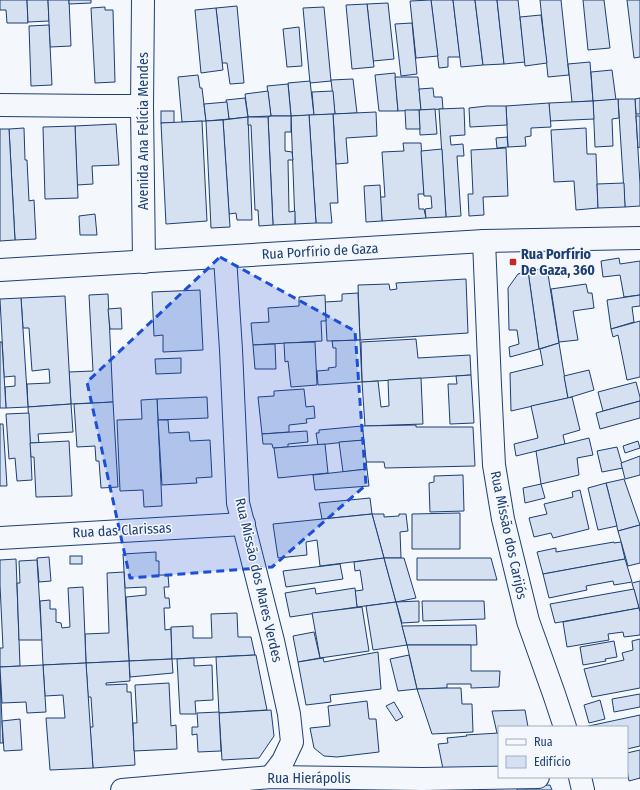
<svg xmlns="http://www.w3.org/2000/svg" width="640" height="790" viewBox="0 0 640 790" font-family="'Fira Sans Condensed',sans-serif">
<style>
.building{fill:#d5e0f0;stroke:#1d3f73}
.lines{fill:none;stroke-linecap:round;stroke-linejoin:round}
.minor-casing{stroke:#1d3f73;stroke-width:24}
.minor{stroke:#f4f7fb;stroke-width:22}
.marked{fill:#1d4ed8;fill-opacity:0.2;stroke:#1d4ed8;stroke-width:3;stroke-dasharray:8 5;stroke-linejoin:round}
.poi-dot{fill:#c62828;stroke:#f4f7fb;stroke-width:1.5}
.labels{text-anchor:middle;stroke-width:3;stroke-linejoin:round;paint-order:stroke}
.street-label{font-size:14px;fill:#1d3f73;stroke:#f4f7fb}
.poi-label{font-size:14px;font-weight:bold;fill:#1d3f73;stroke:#f4f7fb;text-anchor:start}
</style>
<rect width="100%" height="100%" fill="#f4f7fb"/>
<g class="building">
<path d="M0 0H27L28 23H7L6 10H0Z"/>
<path d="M27 0H48L49 21 28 22Z"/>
<path d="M48 0H69L71 46 50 47Z"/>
<path d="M69 0H91V3L69 4Z"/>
<path d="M431 0H453L460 57H448V67L439 68Z"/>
<path d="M431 0 438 56 416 58 410 1Z"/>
<path d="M453 0H475L483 65 461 67Z"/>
<path d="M475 0H497L504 64 483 65Z"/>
<path d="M497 0H518L525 62 504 64Z"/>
<path d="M540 0H561L569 75 548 77Z"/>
<path d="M583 0H604L610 48 588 50Z"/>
<path d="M627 0H640V57L634 58Z"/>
<path d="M388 3 394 59 373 61 367 4Z"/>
<path d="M367 4 374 67 352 69 346 5Z"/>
<path d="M237 6 244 83 230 84 227 63H222L216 8Z"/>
<path d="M105 7V10H113L115 82 95 83 91 8Z"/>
<path d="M324 7 331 81 310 83 303 8Z"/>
<path d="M216 8 223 70 201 73 195 10Z"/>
<path d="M541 15 547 63 525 66 520 17Z"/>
<path d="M412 23 417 74 401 76 395 24Z"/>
<path d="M49 25 52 85 31 86 29 26Z"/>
<path d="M299 27 302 66 287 67 283 29Z"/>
<path d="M590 62 593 101 572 102 568 64Z"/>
<path d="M612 70 616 100 593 101 591 72Z"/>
<path d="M395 73 398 111H379L375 75Z"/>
<path d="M198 75 200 88H202L206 121 182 122 178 77Z"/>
<path d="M395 77H418L421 110 398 111Z"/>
<path d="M353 79 357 113 335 114 331 80Z"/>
<path d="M310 81 314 115 291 116 288 83Z"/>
<path d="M288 84 291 116H271L267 86Z"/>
<path d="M433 88 434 97H442L443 109 421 110 419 89Z"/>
<path d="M268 91 271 116 248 117 245 94Z"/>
<path d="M333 91 335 114 314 115 312 92Z"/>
<path d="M245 98 248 117 229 119 226 100Z"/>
<path d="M640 98V114H636L635 99Z"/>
<path d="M618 99H635L640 184V206L625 207Z"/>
<path d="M618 99 619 118 612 119 613 146 595 147 593 101Z"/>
<path d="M593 101 594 119 550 121 549 103Z"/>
<path d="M227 102 229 119 206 121 204 104Z"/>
<path d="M549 103 551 127 531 128V136L525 137 526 146 508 147 506 106Z"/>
<path d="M487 106H506L507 125 470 127 469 108Z"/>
<path d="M464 108 465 135 450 136 451 145 463 144 464 156H457L461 216 446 217 439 109Z"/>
<path d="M435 109 437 134 420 135 419 110Z"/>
<path d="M405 110H419L420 129H406Z"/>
<rect x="161" y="111" width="13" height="12"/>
<path d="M376 112 377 136 346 138 348 163 336 164 333 114Z"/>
<path d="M333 114 338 203H330L332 223H316L309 115Z"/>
<path d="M309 115 316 223 295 224 291 116Z"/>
<path d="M271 116H291V132H285V151L292 152 293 160H288L289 212 295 211V224L273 225 268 117Z"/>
<path d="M636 116H640V147L638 148Z"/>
<path d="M248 117 252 220H237L236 213 229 214 223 120Z"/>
<path d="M248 117H268L273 225 259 226 258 210H255L251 125H248Z"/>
<path d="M223 120 230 227 211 228 206 121Z"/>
<path d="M202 121 207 221 166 224 161 123Z"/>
<path d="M116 124 119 165 92 166 93 184 77 185 75 126Z"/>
<path d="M75 126 78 198 45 199 43 127Z"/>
<path d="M24 128 25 160H27L29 201 34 200 36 239 15 240 9 129Z"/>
<path d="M586 128 587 154H596L598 208 576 210 574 181 554 182 551 130Z"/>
<path d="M0 129H9L15 240 0 241Z"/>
<path d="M507 137 508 147 497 148 496 138Z"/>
<path d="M403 143H421L424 194H418L419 209H424L426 218 382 221 380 197H385L382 152 404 151Z"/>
<path d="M506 148 508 196 483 197 484 215 469 216 468 194H473L471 150Z"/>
<path d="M442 149 446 217 426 218 425 209 432 208 431 196H424L421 151Z"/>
<path d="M624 183 625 207 598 208 597 184Z"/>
<path d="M380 185 382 221 366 222 364 186Z"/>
<path d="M95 214 97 235H80L79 216Z"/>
<path d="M619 258 620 264 640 261V295L624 297 620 275 603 277 601 261Z"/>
<path d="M547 268 559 343 539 349 528 271Z"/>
<path d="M528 271 539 349 510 357 509 347 519 344 517 330H509L508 288 518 274Z"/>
<path d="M466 279 468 333 360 340 358 285 389 284 390 290 397 289 396 283Z"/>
<path d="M586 284 588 293H592L594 308 573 311 578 340 559 342 551 289Z"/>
<path d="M200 290 203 350 163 352V335L154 336 152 292Z"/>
<path d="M358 293 360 340 327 341 325 302 342 301V294Z"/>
<path d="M108 294 113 402 71 404 69 372 93 371 89 295Z"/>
<path d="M325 295 326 321H321L322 341 253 345 251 323 269 322 268 308 299 306V297Z"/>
<path d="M640 295V306L632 307 634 322 611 329 607 300Z"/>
<path d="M65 296 71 404 28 407 27 384 50 383 49 369 32 371 29 328H23L21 298Z"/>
<path d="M21 298 28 407 6 408 5 387 15 386V376L4 377 0 299Z"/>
<path d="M121 308 122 329H110L108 309Z"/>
<path d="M640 321V377L627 380 618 335 613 337 611 329Z"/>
<path d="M416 339 418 358 470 355 471 375 362 382 361 342Z"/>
<path d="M360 340 362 382 318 385 317 371 329 370 328 368 336 367V348H333L332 341Z"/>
<path d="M0 342H2L6 408H0Z"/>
<path d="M315 342 317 385 291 387 288 361 285 362 284 343Z"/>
<path d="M559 343 568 398 511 411 510 373 543 365 540 349Z"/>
<path d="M275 344 276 369H255L253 345Z"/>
<path d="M181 358V373L156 374 155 359Z"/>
<path d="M589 370 594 390 568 398 564 376Z"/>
<path d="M471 375 474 423 450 424 448 384H457L456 376Z"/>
<path d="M421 378 423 424 365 426 362 382 378 381 381 407 389 406 388 380Z"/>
<path d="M636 382 640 397V401L603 411 598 392Z"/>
<path d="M304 389 306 407 314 406 315 418 306 419 307 423 289 425V432L262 434 258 397 274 396V391Z"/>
<path d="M207 397 208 418 158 420 157 399Z"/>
<path d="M572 397 580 430 563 435 565 444 516 456 514 444 538 438 531 406Z"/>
<path d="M157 399 162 506 144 507 143 490 120 491 117 420 142 419 141 400Z"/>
<path d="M640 401V418L600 429 596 413Z"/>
<path d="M113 402 118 487 101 488 99 461H96L95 446 77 447 74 404Z"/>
<path d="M71 404 73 432 38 434 39 443H30L28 407Z"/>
<path d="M29 413 32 480 17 481 15 458 9 459 6 414Z"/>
<path d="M158 420H168L169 433 189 432 190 441 210 440 212 477 196 478 197 483 162 485Z"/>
<path d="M0 424H3L7 486H0Z"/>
<path d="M416 425V427H473L475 466 385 468 384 462H366L362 426Z"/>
<path d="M362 426 364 440 318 445 316 433H319V430Z"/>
<path d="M307 431 308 442 288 444V447L274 448H273L272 444H263L262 434Z"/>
<path d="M589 438 593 455 577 458 579 475 541 484 536 451Z"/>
<path d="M364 440 367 469 343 472 339 442Z"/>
<path d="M69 441 72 496 36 497 34 457H31L30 443Z"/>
<path d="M638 441 640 448 625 453 623 446Z"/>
<path d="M325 444 328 473 278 478 274 448Z"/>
<path d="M617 447 623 468 602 472 597 451Z"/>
<path d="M640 456V475L625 479 621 463Z"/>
<path d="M367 469 369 486 315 490 313 475Z"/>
<path d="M463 475 464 511 430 512 429 483 434 482V476Z"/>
<path d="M624 479 640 525 618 531 606 483Z"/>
<path d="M606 483 617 526 598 530 588 488Z"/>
<path d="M541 484 545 498 525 503 523 488Z"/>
<path d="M580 490 589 529 553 538 551 533 534 537 529 518 547 514 544 504 573 497 572 492Z"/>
<path d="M370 498 372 514 322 519 319 503Z"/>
<path d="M460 513V549H412V514Z"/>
<path d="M372 514H384V517L399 516V514H406L408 531 400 532 401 558H384Z"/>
<path d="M372 514 384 558 320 566 317 540 306 542 307 555 278 558 273 524Z"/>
<path d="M640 525V563L628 566 618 531Z"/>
<path d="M614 542V543L621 542 625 559 543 574 537 552 556 548V552Z"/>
<path d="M156 552V561H159V575H168L169 587H164L165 598H169L170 608H164L165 630 171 629 172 659 129 661 126 597 146 595V587L125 588 123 554Z"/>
<rect x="70" y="556" width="12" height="8"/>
<path d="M49 557 51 581 39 582 37 558Z"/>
<path d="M384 558 396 602 357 607 355 591 363 590 360 570 355 571 354 562Z"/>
<path d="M384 558H404L416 598 396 602Z"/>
<path d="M417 558H491L497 580H417Z"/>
<path d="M16 559 20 666 0 667V648H3L0 585V560Z"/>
<path d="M625 559 632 582 614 585 613 581 586 586 587 590 549 598 543 574Z"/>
<path d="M37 560 42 640H19L17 583H20L19 561Z"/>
<path d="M340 564 343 579 286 587 283 571Z"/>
<path d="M124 572 129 661 86 663 85 634 109 633 107 573Z"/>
<path d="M640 581V612L632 583Z"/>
<path d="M83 587 86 663 43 665 40 601 50 600V609H56V622L61 623 62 628 70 627 68 588Z"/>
<path d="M315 588 316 594 355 588 357 607 290 617 285 593Z"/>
<path d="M634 589 639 608 555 623 550 604Z"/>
<path d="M419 601V622L402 623 396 602Z"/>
<path d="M422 601H484L485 619 423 621Z"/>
<path d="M396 602 407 645 373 650 366 606Z"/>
<path d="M362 607 369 651 320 658 312 613Z"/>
<path d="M639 608 640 612V635L624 637 623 632 608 634 609 640 567 647 563 622Z"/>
<path d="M237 613 238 637H251L255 655 172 659 171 627 193 626V638H212L211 614Z"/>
<path d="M476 625 477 645H407L402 626Z"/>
<path d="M314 632 320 658 298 662 293 636Z"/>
<path d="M640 639V688L592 697 584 669 624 660 622 653 633 650 632 641Z"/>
<path d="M614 641 617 657 605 659 606 661 583 665 580 647Z"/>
<path d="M407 645H471V671H500L499 687 471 688V684H447V688L417 689Z"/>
<path d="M378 652 381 689 330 695 331 702 306 705 298 662 323 658 324 662Z"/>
<path d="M256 655 267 710 219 713 216 657Z"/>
<path d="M409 655 417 689 398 691 390 659Z"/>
<path d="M194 658V666L212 665 213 700 195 701 196 714H180L177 659Z"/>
<path d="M172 659 173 673 130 677 129 661Z"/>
<path d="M129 661 130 681 106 683V685L127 684V692H131L135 765 93 768 90 727H93L91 697H88L86 663Z"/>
<path d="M86 663 93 768 50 770 46 718H65L63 695 45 696 43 665Z"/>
<path d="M43 665 46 712 27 713 26 702 2 703 0 667Z"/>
<path d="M0 677 3 743H0Z"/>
<path d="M169 683 171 726 176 725 177 749 134 751 133 723H137L135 685Z"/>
<path d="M447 688H461L462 704H472L473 732 432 734 417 689Z"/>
<path d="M640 694V707L614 712 612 699Z"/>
<path d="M600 700 605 719 589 723 584 705Z"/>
<path d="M367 701 369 719H376L379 752 337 757 324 756 314 748 310 728 330 726 328 706Z"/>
<path d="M394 702 403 717 396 721 386 706Z"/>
<path d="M271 710 274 736 259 758 222 760 219 713Z"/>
<path d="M525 710 528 727H499V733H497L492 711Z"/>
<path d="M219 712 221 751 198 752 197 734 192 735V727H198L197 713Z"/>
<path d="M640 715V746L627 749V727H584Z"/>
<path d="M20 719 22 750 4 751 2 721Z"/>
<path d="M499 733V771L444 774 438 744 448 743 447 738 467 736 466 735Z"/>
<path d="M640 750V779V778L629 781 627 770V753Z"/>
<path d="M550 785 552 790H517V787Z"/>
<path d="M458 789H479V790H459Z"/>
</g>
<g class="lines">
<defs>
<g id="minor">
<path d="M143 0 142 106 144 262"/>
<path d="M0 105 97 106H142"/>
<path d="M484 241 490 385 494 465 503 519 528 621 554 694 565 727"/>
<path d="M225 257 231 350 238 503 273 641 289 714 292 742 283 761 271 777"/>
<path d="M0 270 484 241 640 238"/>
<path d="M0 538 244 524"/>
<path d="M580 777 583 790"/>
<path d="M122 790 271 777 423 779 538 777"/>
</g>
</defs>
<use href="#minor" class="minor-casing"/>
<use href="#minor" class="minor"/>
</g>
<path class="marked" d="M220 257 355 331 366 485 272 567 130 578 87 382Z"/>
<rect class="poi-dot" x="509" y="258" width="8" height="8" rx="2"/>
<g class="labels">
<g class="street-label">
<text transform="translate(143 131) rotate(-90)" y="5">Avenida Ana Felícia Mendes</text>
<text transform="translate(320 251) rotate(-3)" y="5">Rua Porfírio de Gaza</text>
<text transform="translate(122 530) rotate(-3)" y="5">Rua das Clarissas</text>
<text transform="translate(509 535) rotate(78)" y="5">Rua Missão dos Carijós</text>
<text transform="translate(259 580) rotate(77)" y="5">Rua Missão dos Mares Verdes</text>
<text x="309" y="783">Rua Hierápolis</text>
</g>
<g class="poi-label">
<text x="521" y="259">Rua Porfírio<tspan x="521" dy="16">De Gaza, 360</tspan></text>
</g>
</g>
<rect x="498" y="726" width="130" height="52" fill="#f4f7fb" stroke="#9eadc5"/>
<rect x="506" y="739" width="20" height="6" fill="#f4f7fb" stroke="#9eadc5"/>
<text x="534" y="746" font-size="12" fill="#1d3f73">Rua</text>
<rect x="506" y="756" width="20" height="12" fill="#d5e0f0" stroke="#9eadc5"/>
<text x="534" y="766" font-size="12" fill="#1d3f73">Edifício</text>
</svg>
